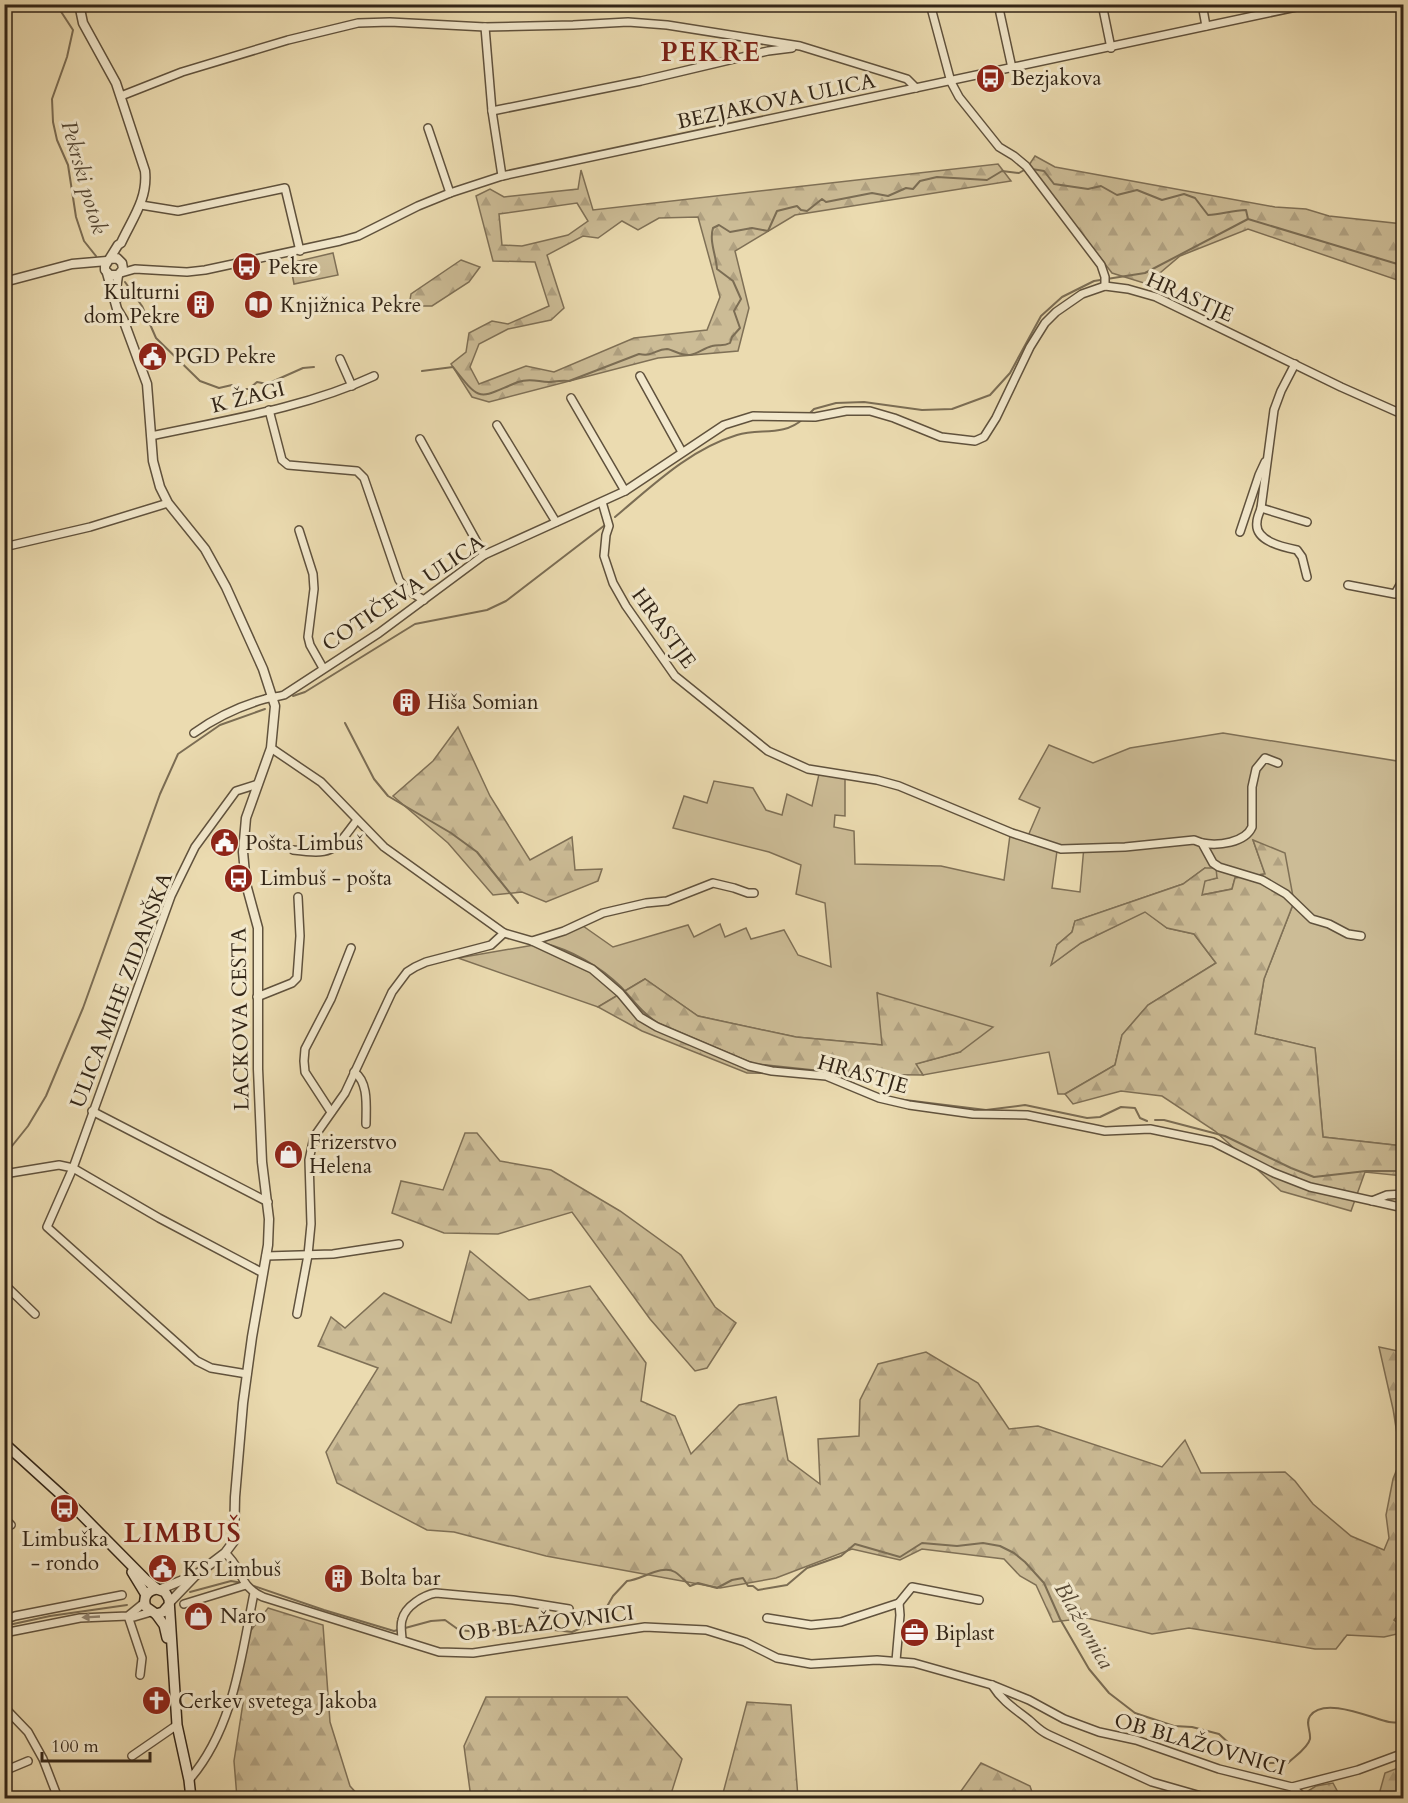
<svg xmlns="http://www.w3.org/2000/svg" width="1408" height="1803" viewBox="0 0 1408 1803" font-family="Cardo,serif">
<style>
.grass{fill:#ccbc96;stroke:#7f7056;stroke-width:1.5}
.forest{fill:url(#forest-firs);stroke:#7f7056;stroke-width:1.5;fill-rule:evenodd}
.park{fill:url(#park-dots);stroke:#7f7056;stroke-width:1.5}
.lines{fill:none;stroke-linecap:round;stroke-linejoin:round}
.stream{stroke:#7b6d54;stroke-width:2}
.minor-casing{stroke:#60523d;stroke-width:10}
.tertiary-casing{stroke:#60523d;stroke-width:11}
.secondary-casing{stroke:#322517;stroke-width:12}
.minor{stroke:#f2e8cc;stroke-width:7}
.tertiary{stroke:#f2e8cc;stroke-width:8}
.secondary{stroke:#f2e8cc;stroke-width:9}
.oneway{fill:#928672}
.labels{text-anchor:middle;stroke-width:6;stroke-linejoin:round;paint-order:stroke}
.poi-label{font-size:21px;fill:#322517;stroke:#f2e8cc;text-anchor:start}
.street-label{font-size:21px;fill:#322517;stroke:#f2e8cc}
.water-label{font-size:22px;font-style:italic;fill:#574935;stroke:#f2e8cc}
.district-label{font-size:27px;font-weight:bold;letter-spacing:1.5px;fill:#7a1f14;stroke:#f2e8cc}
</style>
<defs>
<pattern id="forest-firs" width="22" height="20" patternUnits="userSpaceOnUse" patternTransform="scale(1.5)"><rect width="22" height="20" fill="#ccbc96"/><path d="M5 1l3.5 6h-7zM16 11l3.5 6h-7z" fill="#b0a181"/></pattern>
<pattern id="park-dots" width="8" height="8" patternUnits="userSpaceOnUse" patternTransform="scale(1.5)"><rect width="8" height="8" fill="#ccbc96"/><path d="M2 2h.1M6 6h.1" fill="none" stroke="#b0a181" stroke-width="1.8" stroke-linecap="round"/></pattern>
</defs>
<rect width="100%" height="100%" fill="#ebdbb0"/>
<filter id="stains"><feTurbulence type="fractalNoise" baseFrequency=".00333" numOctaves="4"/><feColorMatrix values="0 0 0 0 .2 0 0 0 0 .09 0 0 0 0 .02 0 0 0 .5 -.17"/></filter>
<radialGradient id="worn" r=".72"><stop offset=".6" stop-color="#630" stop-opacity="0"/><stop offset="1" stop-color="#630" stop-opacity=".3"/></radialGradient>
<g class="grass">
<path d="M333 253 338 275 294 284 290 263Z"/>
<path d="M1223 733 1403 762V1146L1323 1137 1315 1048 1255 1034 1264 979 1294 902 1253 840 1265 874 1235 878 1232 889 1201 895 1204 881 1217 878 1205 868 1183 884 1075 921 1072 932 1057 945 1052 964 1081 943 1145 911 1167 928 1194 934 1216 963 1148 1005 1122 1035 1115 1065 1065 1094H1058L1049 1052 923 1075 915 1064 960 1052 878 993 883 1045 796 1037 698 1016 645 979 598 1007 458 958 534 945 583 926 613 947 688 925 694 937 720 924 725 937 746 928 751 939 784 930 798 955 831 967 825 903 796 894 801 865 769 852 673 828 684 796 707 803 714 781 753 788 766 810 782 815 787 794 812 806 819 774 845 778V816L835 815 834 827 854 831 855 864 941 866 1004 880 1010 835 1057 851 1052 888 1080 892 1084 846 1061 847 1028 836 1040 808 1019 799 1049 745 1093 763 1130 748Z"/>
</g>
<g class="forest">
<path d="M1035 156 1055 167 1275 207 1306 209 1329 216 1403 224V282L1248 229 1180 256 1147 284 1112 273 1029 165Z"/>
<path d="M998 164 1011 181 795 215 735 251 749 308 738 351 658 358 489 402 472 397 451 364 466 352 469 333 492 321 508 324 549 306 535 262 493 261 476 196 490 189 504 197 578 189 581 170 593 210ZM577 203 588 221 568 235 522 246 502 245 499 214ZM698 217 720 297 707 330 634 338 554 372 526 366 479 384 470 367 479 344 508 329 551 320 564 308 547 255 583 236 598 238 622 221 638 230 659 218Z"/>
<path d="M461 260 480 267 469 282 432 306H409L411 294Z"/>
<path d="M458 727 490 796 530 860 572 837 575 870 602 869 598 881 546 902 522 892 493 895 448 843 393 796 433 761Z"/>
<path d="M1253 840 1285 853 1294 902 1264 979 1255 1034 1315 1048 1323 1137 1403 1146V1176L1365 1172 1351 1211 1281 1191 1215 1131 1162 1096 1121 1091 1073 1104 1065 1094 1115 1065 1122 1035 1148 1005 1216 963 1194 934 1167 928 1145 912 1081 943 1051 965 1057 945 1072 932 1075 921 1183 884 1205 868H1216L1217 878 1205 881 1202 895 1232 889 1235 878 1265 874Z"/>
<path d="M645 979 698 1016 796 1037 882 1045 877 993 993 1027 960 1052 916 1064 923 1075 747 1073 642 1031 598 1007Z"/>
<path d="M465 1133H477L500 1161 551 1170 620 1211 681 1255 715 1307 736 1323 707 1368 695 1371 650 1319 572 1212 498 1234 444 1233 392 1213 401 1181 443 1190Z"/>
<path d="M470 1251 529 1300 590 1286 646 1363 641 1401 675 1416 691 1454 739 1405 776 1397 788 1460 820 1484 818 1439 859 1436 860 1400 878 1364 926 1352 978 1383 1009 1429 1038 1426 1162 1467 1185 1440 1201 1473 1285 1472 1295 1481 1313 1504 1351 1536 1384 1550 1389 1538 1386 1515 1393 1479 1401 1459 1393 1409 1379 1347 1403 1352 1404 1612H1400L1394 1620 1403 1627V1635L1401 1633 1384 1637 1347 1635 1336 1649H1315L1189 1628 1152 1634 1087 1618 1053 1622 1036 1585 1020 1576 1004 1559 922 1549 900 1560 852 1549 776 1578 720 1588 546 1556 454 1532 427 1530 337 1483 326 1452 378 1368 318 1346 331 1317 345 1328 384 1293 451 1323Z"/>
<path d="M268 1608 323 1625 330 1722 350 1786 361 1798H237L234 1761 243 1703 234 1695 246 1637Z"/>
<path d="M486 1697H627L682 1759 671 1794 722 1797 747 1702 791 1705 798 1798H471L464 1746Z"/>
<path d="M981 1763 1030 1786 1034 1798H956Z"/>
<path d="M1403 1766V1798H1378L1385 1773Z"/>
</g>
<path class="park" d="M1333 1783 1341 1798H1308L1303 1794 1316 1786Z"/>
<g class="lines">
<g class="stream">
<path d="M56 4 73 30 67 57 52 99 53 122 57 140 68 165 76 217 84 241 96 256"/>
<path d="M1032 169 1044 171 1054 184 1088 189 1101 186 1117 195 1137 190 1162 200 1184 194 1195 198 1208 215C1221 215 1232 210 1246 210L1248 219"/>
<path d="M125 282 142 306 156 338 200 381 219 388 232 385 238 389H249L257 382 267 384 303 368 314 367"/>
<path d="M422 371 453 367C482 404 478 398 518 382 532 377 540 383 551 382 558 381 562 380 569 381L639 354C654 357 655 349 667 349 674 350 681 356 690 355 697 354 704 348 712 346 719 344 723 347 730 343L732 337 740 328 734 311 741 299 733 281 717 269C716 255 709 241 713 228L719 225 730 232 752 228 768 231 777 211 797 206 801 210 807 211 822 199 826 202 872 193 888 196 906 188 913 189 920 181 937 177 987 180 1002 171 1019 173 1026 169"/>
<path d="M807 416 814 409 836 403 864 402 922 410 952 409 990 395 1010 373 1041 316 1062 297 1094 281 1145 273 1248 219 1404 266"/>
<path d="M615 517C652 486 690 449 737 435 760 428 783 437 803 419"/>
<path d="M293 696 305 692 415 624 487 610 506 601 605 525"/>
<path d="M345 723 374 779 388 796 451 833 477 852 518 903"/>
<path d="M543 943C571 950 600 966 621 987 633 1000 643 1014 658 1023L754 1064 821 1071 855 1084"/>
<path d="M897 1099 986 1110 1025 1105 1087 1118 1100 1117 1121 1107 1135 1108 1140 1118 1147 1121"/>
<path d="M1155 1120H1164L1225 1136 1291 1168 1314 1177 1366 1171H1404"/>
<path d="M4 1156 28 1126 46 1096 83 1008 160 794 178 754 220 725 265 709"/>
<path d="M248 1584 324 1610 394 1631 431 1621 445 1620 459 1630 486 1633 510 1625 572 1632 581 1628 588 1617 605 1610 613 1596 627 1581C642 1580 661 1564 675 1572 680 1575 686 1582 690 1586L698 1583 717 1588 732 1580 743 1578 748 1586H753L758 1590 787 1585 807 1568 841 1556 855 1544 900 1557 922 1543 957 1546 983 1543 1000 1546 1014 1553 1025 1562 1044 1583 1060 1619 1089 1669 1109 1693 1135 1713 1174 1726 1192 1727 1219 1734 1232 1746 1252 1755 1270 1763H1288C1294 1757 1308 1748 1310 1739 1311 1731 1305 1723 1310 1716 1324 1696 1371 1718 1389 1722 1394 1723 1399 1722 1404 1722"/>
<path d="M190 1592 231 1581 243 1583"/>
<path d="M4 1626 50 1616 127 1605"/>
</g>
<defs>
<g id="minor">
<path d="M930 4 951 82 959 97 999 147 1014 156 1026 166 1101 265 1105 277V286"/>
<path d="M998 4 1012 68"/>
<path d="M1102 4 1111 48"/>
<path d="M1202 4 1206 26"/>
<path d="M485 27 492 111 502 176"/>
<path d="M121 96 182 72 288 40 358 23 390 22 485 27 573 25 628 22 667 25 800 46 907 79 916 88"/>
<path d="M492 111 641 81 768 51 792 48"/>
<path d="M428 128 450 193"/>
<path d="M141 205 178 211 285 188 300 251"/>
<path d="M121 273 135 269 187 272 205 270 340 241 358 236 418 206 450 193 502 176 1310 4"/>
<path d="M340 359 352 386"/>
<path d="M1295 364 1281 391 1274 410 1261 508C1260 512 1257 517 1257 522 1254 541 1283 547 1297 550L1302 557 1307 577"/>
<path d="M640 376 682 452"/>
<path d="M571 398 625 491"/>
<path d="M269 410 282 460 288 465 357 471 364 478 399 580 407 590 424 600"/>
<path d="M497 425 556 522"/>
<path d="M151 436C226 420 305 408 374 376"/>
<path d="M420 439 484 555"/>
<path d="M602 502 609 526 606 535 604 556 613 583 626 606 675 676 768 751 808 769 877 780 899 786 1012 833 1061 849 1125 847 1194 840 1202 843 1213 863 1219 867 1262 880 1286 894 1312 919 1329 924 1348 934 1361 936"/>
<path d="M1261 508 1307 522"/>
<path d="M299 530 313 574 314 589 308 637 310 645 323 668"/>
<path d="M1240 532 1259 475 1265 462"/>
<path d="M4 547 90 527 168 503"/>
<path d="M1348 585 1395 594 1404 578"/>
<path d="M194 733C215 718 240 706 265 699 271 697 277 697 284 695L379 633 484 555 625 491 724 425 753 416 815 417 846 411H870L894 418 941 437 975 441 984 437 996 418 1030 347 1045 323 1056 312 1082 294 1105 286 1128 289 1156 297 1341 387 1404 415"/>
<path d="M271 748 321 782 384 847 504 933 532 941 592 969 620 993 640 1017 657 1027 749 1066 772 1071 826 1076 879 1098 909 1105 973 1114 1027 1115 1105 1131 1150 1129 1213 1142 1274 1173 1310 1187 1404 1208"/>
<path d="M1202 843C1218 846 1245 843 1252 827V787L1256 769 1265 758 1278 763"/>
<path d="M293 850C334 855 333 852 357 820"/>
<path d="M532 941 564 931 603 913 646 903 667 901 713 883 734 888 748 893H754"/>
<path d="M257 997 292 983 297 978 300 936 298 897"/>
<path d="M354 1072C369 1082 366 1107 366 1124"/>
<path d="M92 1111 268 1202"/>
<path d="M331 1112 305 1072 304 1061 305 1049 331 999 351 948"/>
<path d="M4 1174 59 1165 73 1168 159 1218 263 1273"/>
<path d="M1372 1201 1387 1195 1404 1194"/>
<path d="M266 1256 333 1254 399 1244"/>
<path d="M4 1284 35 1314"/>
<path d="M297 1314 308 1255 311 1224 309 1160 314 1137 345 1093 392 992 407 972 415 967 426 962 491 945 504 933"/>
<path d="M247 1374 211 1368 197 1361 47 1227 73 1168 171 896 195 847 236 791 258 784"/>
<path d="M4 1518 11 1525"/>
<path d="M225 1553C244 1569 237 1585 263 1597L439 1652 473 1653 645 1627 706 1630 745 1642 777 1658 811 1664 877 1660 914 1663 992 1685 1029 1700 1064 1719 1099 1732 1136 1740 1219 1769 1292 1787 1358 1770 1404 1753"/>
<path d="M184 1604 246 1585"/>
<path d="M767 1618 811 1625 841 1622 899 1603 912 1587 979 1600"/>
<path d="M4 1620 15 1616 122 1595"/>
<path d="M4 1633 80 1618 128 1616 144 1603"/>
<path d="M402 1640C402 1634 400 1626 402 1620 405 1606 424 1595 436 1593L513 1600 569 1609"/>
<path d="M896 1661 900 1615 899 1603"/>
<path d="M140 1675 142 1658 128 1616 134 1617 151 1612"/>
<path d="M992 1685C1002 1701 1015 1709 1029 1720 1036 1726 1040 1731 1049 1735L1152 1782 1208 1798"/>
<path d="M4 1707 28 1732 43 1759 58 1798"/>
<path d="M132 1756 177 1725"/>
<path d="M4 1771 28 1761"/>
<path d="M189 1780C234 1728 241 1657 254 1593"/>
<path d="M1292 1787 1304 1798"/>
</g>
<g id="tertiary">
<path d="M79 4 83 23 116 83 145 171C148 199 132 219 121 243L118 245 105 266V270L110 275H118L123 269 122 263 117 258 110 259"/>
<path d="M107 273 117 309 123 319 147 384 153 461 160 487 168 503 205 549 226 587 263 669 275 706 271 748 246 818 243 852 246 884 258 928V1069L262 1162 269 1219 268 1245 252 1337 243 1403 235 1497 234 1541 225 1553 196 1575 170 1602"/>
<path d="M4 282 72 264 107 261"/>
<path d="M118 298 116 290 118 275"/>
<path d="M161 1589 190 1577"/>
</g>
<g id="secondary">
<path d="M4 1443 69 1502 145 1579 157 1589"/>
<path d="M132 1572 146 1595"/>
<path d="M169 1605 163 1612 156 1614 146 1607C142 1597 148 1590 157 1589L165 1592 169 1599 177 1725 189 1780 191 1798"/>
<path d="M156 1614 164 1625 167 1638"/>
</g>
</defs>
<use href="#minor" class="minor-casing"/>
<use href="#tertiary" class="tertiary-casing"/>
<use href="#secondary" class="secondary-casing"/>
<use href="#minor" class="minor"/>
<use href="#tertiary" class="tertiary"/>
<use href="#secondary" class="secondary"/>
</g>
<defs><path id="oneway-solid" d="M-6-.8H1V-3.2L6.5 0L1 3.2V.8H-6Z" transform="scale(1.5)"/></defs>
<use class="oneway" href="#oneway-solid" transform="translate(91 1617) rotate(177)"/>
<defs>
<symbol id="bus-disc" viewBox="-11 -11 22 22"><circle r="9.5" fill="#8f2418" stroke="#f2e8cc"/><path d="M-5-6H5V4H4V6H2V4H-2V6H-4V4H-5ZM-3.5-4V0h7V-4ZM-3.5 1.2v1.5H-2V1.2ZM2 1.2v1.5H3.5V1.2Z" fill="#fff"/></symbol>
<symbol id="building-disc" viewBox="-11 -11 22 22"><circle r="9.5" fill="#8f2418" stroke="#f2e8cc"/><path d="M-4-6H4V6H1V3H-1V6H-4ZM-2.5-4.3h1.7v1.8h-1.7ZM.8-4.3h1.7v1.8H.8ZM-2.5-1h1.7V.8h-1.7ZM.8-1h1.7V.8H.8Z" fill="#fff"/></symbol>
<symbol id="library-disc" viewBox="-11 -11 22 22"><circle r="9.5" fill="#8f2418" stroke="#f2e8cc"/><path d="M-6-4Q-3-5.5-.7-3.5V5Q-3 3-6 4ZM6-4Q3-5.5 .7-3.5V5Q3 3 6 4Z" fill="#fff"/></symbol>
<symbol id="civic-disc" viewBox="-11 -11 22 22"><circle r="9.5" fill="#8f2418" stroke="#f2e8cc"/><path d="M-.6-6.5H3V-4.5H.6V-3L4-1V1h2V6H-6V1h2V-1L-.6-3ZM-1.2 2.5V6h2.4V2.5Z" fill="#fff"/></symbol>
<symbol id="shop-disc" viewBox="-11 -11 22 22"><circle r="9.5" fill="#8f2418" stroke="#f2e8cc"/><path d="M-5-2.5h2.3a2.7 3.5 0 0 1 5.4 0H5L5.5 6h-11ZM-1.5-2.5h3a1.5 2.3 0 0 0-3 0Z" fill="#fff"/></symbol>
<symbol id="office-disc" viewBox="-11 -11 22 22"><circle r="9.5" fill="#8f2418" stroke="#f2e8cc"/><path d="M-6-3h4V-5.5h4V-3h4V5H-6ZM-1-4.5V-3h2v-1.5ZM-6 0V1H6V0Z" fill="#fff"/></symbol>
<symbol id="church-disc" viewBox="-11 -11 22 22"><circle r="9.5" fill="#8f2418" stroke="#f2e8cc"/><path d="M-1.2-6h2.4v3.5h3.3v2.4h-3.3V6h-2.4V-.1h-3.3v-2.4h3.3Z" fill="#fff"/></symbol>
</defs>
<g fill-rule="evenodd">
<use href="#bus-disc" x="974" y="62" width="33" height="33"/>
<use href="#bus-disc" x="230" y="250" width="33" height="33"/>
<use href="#building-disc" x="184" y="288" width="33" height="33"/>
<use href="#library-disc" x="242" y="288" width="33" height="33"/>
<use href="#civic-disc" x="136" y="340" width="33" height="33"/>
<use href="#building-disc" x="390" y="686" width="33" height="33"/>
<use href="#civic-disc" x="208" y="826" width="33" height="33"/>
<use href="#bus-disc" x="222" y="862" width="33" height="33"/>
<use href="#shop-disc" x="272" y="1138" width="33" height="33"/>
<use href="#bus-disc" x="48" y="1492" width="33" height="33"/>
<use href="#civic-disc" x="146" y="1552" width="33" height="33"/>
<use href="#building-disc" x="322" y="1562" width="33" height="33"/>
<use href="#shop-disc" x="182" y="1600" width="33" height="33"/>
<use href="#office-disc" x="898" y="1616" width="33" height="33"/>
<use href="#church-disc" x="140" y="1684" width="33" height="33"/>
</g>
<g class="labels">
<g class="poi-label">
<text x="1011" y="85">Bezjakova</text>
<text x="268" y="274">Pekre</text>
<text x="180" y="299" text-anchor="end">Kulturni<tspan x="180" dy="24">dom Pekre</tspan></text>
<text x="280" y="312">Knjižnica Pekre</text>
<text x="174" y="363">PGD Pekre</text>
<text x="427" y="709">Hiša Somian</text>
<text x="245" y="850">Pošta Limbuš</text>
<text x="260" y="885">Limbuš - pošta</text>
<text x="309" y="1149">Frizerstvo<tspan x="309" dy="24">Helena</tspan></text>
<text x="65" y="1546" text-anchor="middle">Limbuška<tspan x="65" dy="24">- rondo</tspan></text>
<text x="183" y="1576">KS Limbuš</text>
<text x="360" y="1585">Bolta bar</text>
<text x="220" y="1623">Naro</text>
<text x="935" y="1640">Biplast</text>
<text x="178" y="1708">Cerkev svetega Jakoba</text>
</g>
<g class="street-label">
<text transform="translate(776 101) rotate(-12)" y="7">BEZJAKOVA ULICA</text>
<text transform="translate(1190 297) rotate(24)" y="7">HRASTJE</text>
<text transform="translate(248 397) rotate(-14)" y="7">K ŽAGI</text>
<text transform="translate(403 593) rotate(-34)" y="7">COTIČEVA ULICA</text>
<text transform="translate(664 628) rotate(54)" y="7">HRASTJE</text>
<text transform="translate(121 990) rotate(-69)" y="7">ULICA MIHE ZIDANŠKA</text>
<text transform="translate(240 1019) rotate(-91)" y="7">LACKOVA CESTA</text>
<text transform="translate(863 1074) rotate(16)" y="7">HRASTJE</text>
<text transform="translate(546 1623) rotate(-7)" y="7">OB BLAŽOVNICI</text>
<text transform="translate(1200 1744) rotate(16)" y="7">OB BLAŽOVNICI</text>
</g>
<g class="water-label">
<text transform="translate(85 177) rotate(74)" y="8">Pekrski potok</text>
<text transform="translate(1085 1625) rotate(60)" y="8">Blažovnica</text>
</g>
<g class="district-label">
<text x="711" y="61">PEKRE</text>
<text x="183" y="1542">LIMBUŠ</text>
</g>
</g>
<rect width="1408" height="1803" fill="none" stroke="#ebdbb0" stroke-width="24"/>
<rect x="6" y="6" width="1396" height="1791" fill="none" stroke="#322517" stroke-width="3"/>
<rect x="12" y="12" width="1384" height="1779" fill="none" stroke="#322517" stroke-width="1.5"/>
<path d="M42 1752v9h108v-9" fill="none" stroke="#322517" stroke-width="3"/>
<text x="51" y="1752" font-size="18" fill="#322517" stroke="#f2e8cc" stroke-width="4.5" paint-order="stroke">100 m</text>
<rect width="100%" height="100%" filter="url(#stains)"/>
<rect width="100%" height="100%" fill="url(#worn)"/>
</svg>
